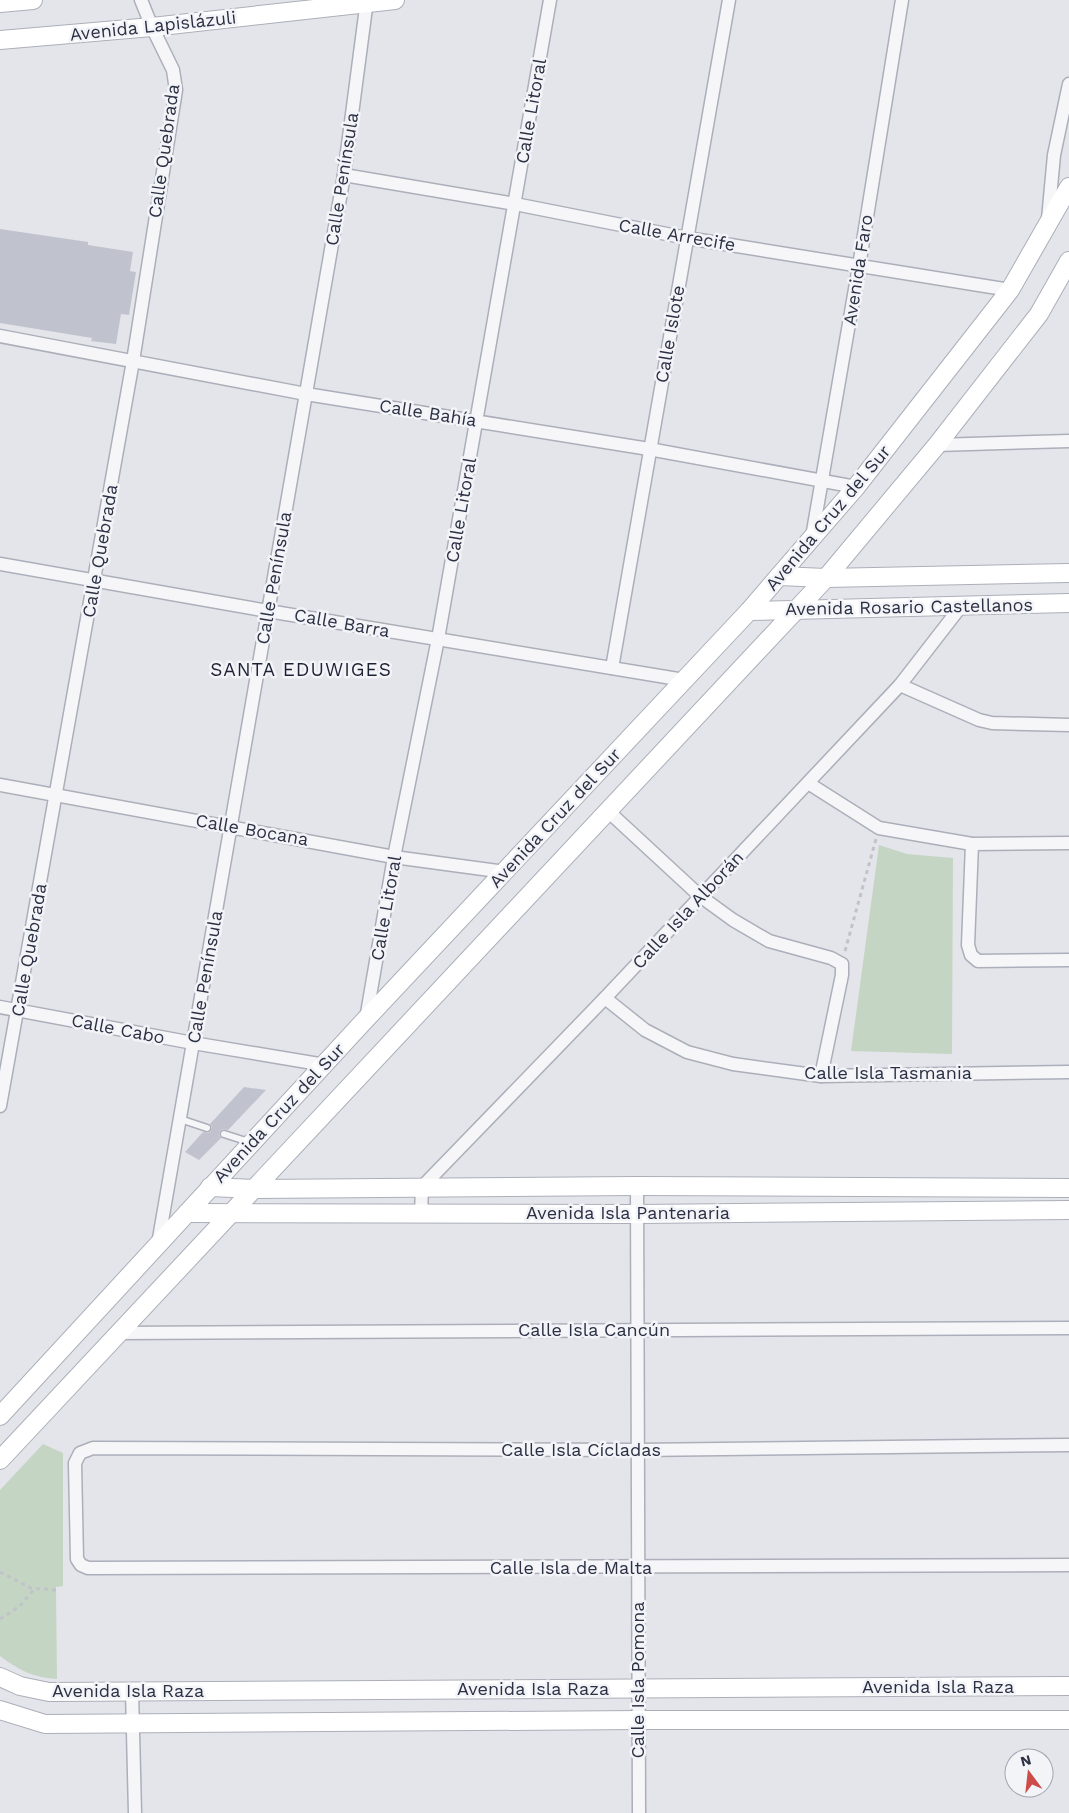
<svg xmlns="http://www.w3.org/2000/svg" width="1069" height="1813" viewBox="0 0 1069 1813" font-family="'Work Sans',sans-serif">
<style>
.green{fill:#c5d5c4}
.building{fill:#c0c3ce}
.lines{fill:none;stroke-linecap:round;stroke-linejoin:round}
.lane-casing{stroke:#acafb9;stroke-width:9}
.street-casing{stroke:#acafb9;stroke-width:15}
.secondary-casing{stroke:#acafb9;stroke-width:20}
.path{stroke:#c1c3ca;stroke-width:3;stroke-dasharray:4 4;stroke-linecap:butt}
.lane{stroke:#f6f6f9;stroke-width:6}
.street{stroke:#f6f6f9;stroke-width:12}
.secondary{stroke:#fff;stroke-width:18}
.labels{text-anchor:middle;stroke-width:5;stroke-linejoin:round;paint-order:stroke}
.street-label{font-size:18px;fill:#2b3043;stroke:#f3f4f8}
.neighbourhood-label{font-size:19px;letter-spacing:1px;fill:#1d2134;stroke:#f3f4f8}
</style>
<rect width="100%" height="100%" fill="#e3e5eb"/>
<g class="green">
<path d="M879 845 907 854 953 858 952 1054 851 1051Z"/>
<path d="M43 1444 63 1453V1586L56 1587 57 1679C35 1678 18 1670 0 1656V1490Z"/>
</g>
<g class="building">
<path d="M0 229 88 242V245L133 252 130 271 136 272 129 315 121 314 116 344 91 341 92 338 0 323Z"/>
<path d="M244 1087 266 1090 228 1130 223 1129 220 1131 219 1135 221 1138 199 1160 185 1152 203 1132 208 1133 211 1131 212 1127 210 1124Z"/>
</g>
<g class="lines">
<defs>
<g id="lane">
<path d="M180 1119 207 1128"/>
<path d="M224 1134 249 1142"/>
</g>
<g id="street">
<path d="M344 175 515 204 687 238 1010 290"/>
<path d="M1048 219 1054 155 1069 84"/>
<path d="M0 336 306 394 649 449 856 487"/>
<path d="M937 445 1069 441"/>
<path d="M812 537 859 266 902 0"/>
<path d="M0 564 268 611 684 680"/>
<path d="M612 668 729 0"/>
<path d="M900 685 979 720 992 723 1069 725"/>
<path d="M808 783 879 828 972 844 1069 843"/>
<path d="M0 785 394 857 505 872"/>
<path d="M608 811 700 896 733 920 769 941 831 958 842 964V975L821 1076"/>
<path d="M972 844 968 945 971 955 978 961 1069 960"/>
<path d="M605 998 645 1030 687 1052 733 1064 821 1076 1069 1072"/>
<path d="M0 1007 193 1043 325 1065"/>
<path d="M366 1019 394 857 438 639 550 0"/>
<path d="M0 1106 133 361 176 90 173 70 152 27 141 0"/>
<path d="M637 1186 639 1813"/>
<path d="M421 1214 422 1187 605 998 900 685 962 605"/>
<path d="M158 1244 344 175 367 0"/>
<path d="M120 1333 1069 1328"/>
<path d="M1069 1445 637 1450 93 1448 80 1453 75 1463 77 1559 81 1565 88 1568 1069 1565"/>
<path d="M132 1691 135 1813"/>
</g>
<g id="secondary">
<path d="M0 3 33 0"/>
<path d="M0 40 152 27 395 0"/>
<path d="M779 576 826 578 1069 573"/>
<path d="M749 611 1069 603"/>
<path d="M210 1187 255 1189 637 1186 1069 1188"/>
<path d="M187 1213 638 1214 1069 1210"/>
<path d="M0 1416 366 1019 749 611 811 539 856 487 1010 290 1069 187"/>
<path d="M0 1460 826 578 937 445 1039 314 1069 261"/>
<path d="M0 1677 20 1686 49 1692 1069 1686"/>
<path d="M0 1710 45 1724 639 1720H1069"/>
</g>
</defs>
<use href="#lane" class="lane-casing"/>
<use href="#street" class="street-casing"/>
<use href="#secondary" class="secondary-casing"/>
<g class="path">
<path d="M845 951 876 839"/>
<path d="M0 1572 31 1588 56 1590"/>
<path d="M0 1619 20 1606 35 1588"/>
</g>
<use href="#lane" class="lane"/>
<use href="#street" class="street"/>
<use href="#secondary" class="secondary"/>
</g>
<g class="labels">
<g class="street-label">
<text transform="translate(153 26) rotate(-6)" y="6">Avenida Lapislázuli</text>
<text transform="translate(531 111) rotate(-80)" y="6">Calle Litoral</text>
<text transform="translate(164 151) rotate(-82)" y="6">Calle Quebrada</text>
<text transform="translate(342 179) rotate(-81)" y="6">Calle Península</text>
<text transform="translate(677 235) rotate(10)" y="6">Calle Arrecife</text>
<text transform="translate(858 270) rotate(-81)" y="6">Avenida Faro</text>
<text transform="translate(670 334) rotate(-80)" y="6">Calle Islote</text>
<text transform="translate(428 413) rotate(9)" y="6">Calle Bahía</text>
<text transform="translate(461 510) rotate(-80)" y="6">Calle Litoral</text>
<text transform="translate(828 518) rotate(-50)" y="6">Avenida Cruz del Sur</text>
<text transform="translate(100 551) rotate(-80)" y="6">Calle Quebrada</text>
<text transform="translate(274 578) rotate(-80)" y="6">Calle Península</text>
<text transform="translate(909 607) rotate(-1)" y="6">Avenida Rosario Castellanos</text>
<text transform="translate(342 623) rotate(10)" y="6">Calle Barra</text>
<text transform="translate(555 818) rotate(-47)" y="6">Avenida Cruz del Sur</text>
<text transform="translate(252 830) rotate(10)" y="6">Calle Bocana</text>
<text transform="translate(386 908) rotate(-80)" y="6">Calle Litoral</text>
<text transform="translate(688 910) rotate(-47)" y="6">Calle Isla Alborán</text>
<text transform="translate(29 950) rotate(-80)" y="6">Calle Quebrada</text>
<text transform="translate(205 977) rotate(-80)" y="6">Calle Península</text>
<text transform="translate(118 1029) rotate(11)" y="6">Calle Cabo</text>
<text x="888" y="1079">Calle Isla Tasmania</text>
<text transform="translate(279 1113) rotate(-47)" y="6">Avenida Cruz del Sur</text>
<text x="628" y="1219">Avenida Isla Pantenaria</text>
<text x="594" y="1336">Calle Isla Cancún</text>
<text x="581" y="1456">Calle Isla Cícladas</text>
<text x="571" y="1574">Calle Isla de Malta</text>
<text transform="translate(638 1680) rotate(-90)" y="6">Calle Isla Pomona</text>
<text x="938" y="1693">Avenida Isla Raza</text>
<text x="533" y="1695">Avenida Isla Raza</text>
<text x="128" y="1697">Avenida Isla Raza</text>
</g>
<g class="neighbourhood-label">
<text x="301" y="676">SANTA EDUWIGES</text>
</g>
</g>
<g transform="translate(1029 1773) rotate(345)"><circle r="24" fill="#f3f4f8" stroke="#a3a6b0"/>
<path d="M0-4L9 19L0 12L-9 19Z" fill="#cd4c4a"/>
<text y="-8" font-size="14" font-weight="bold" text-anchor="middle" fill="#2b3043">N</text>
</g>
</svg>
